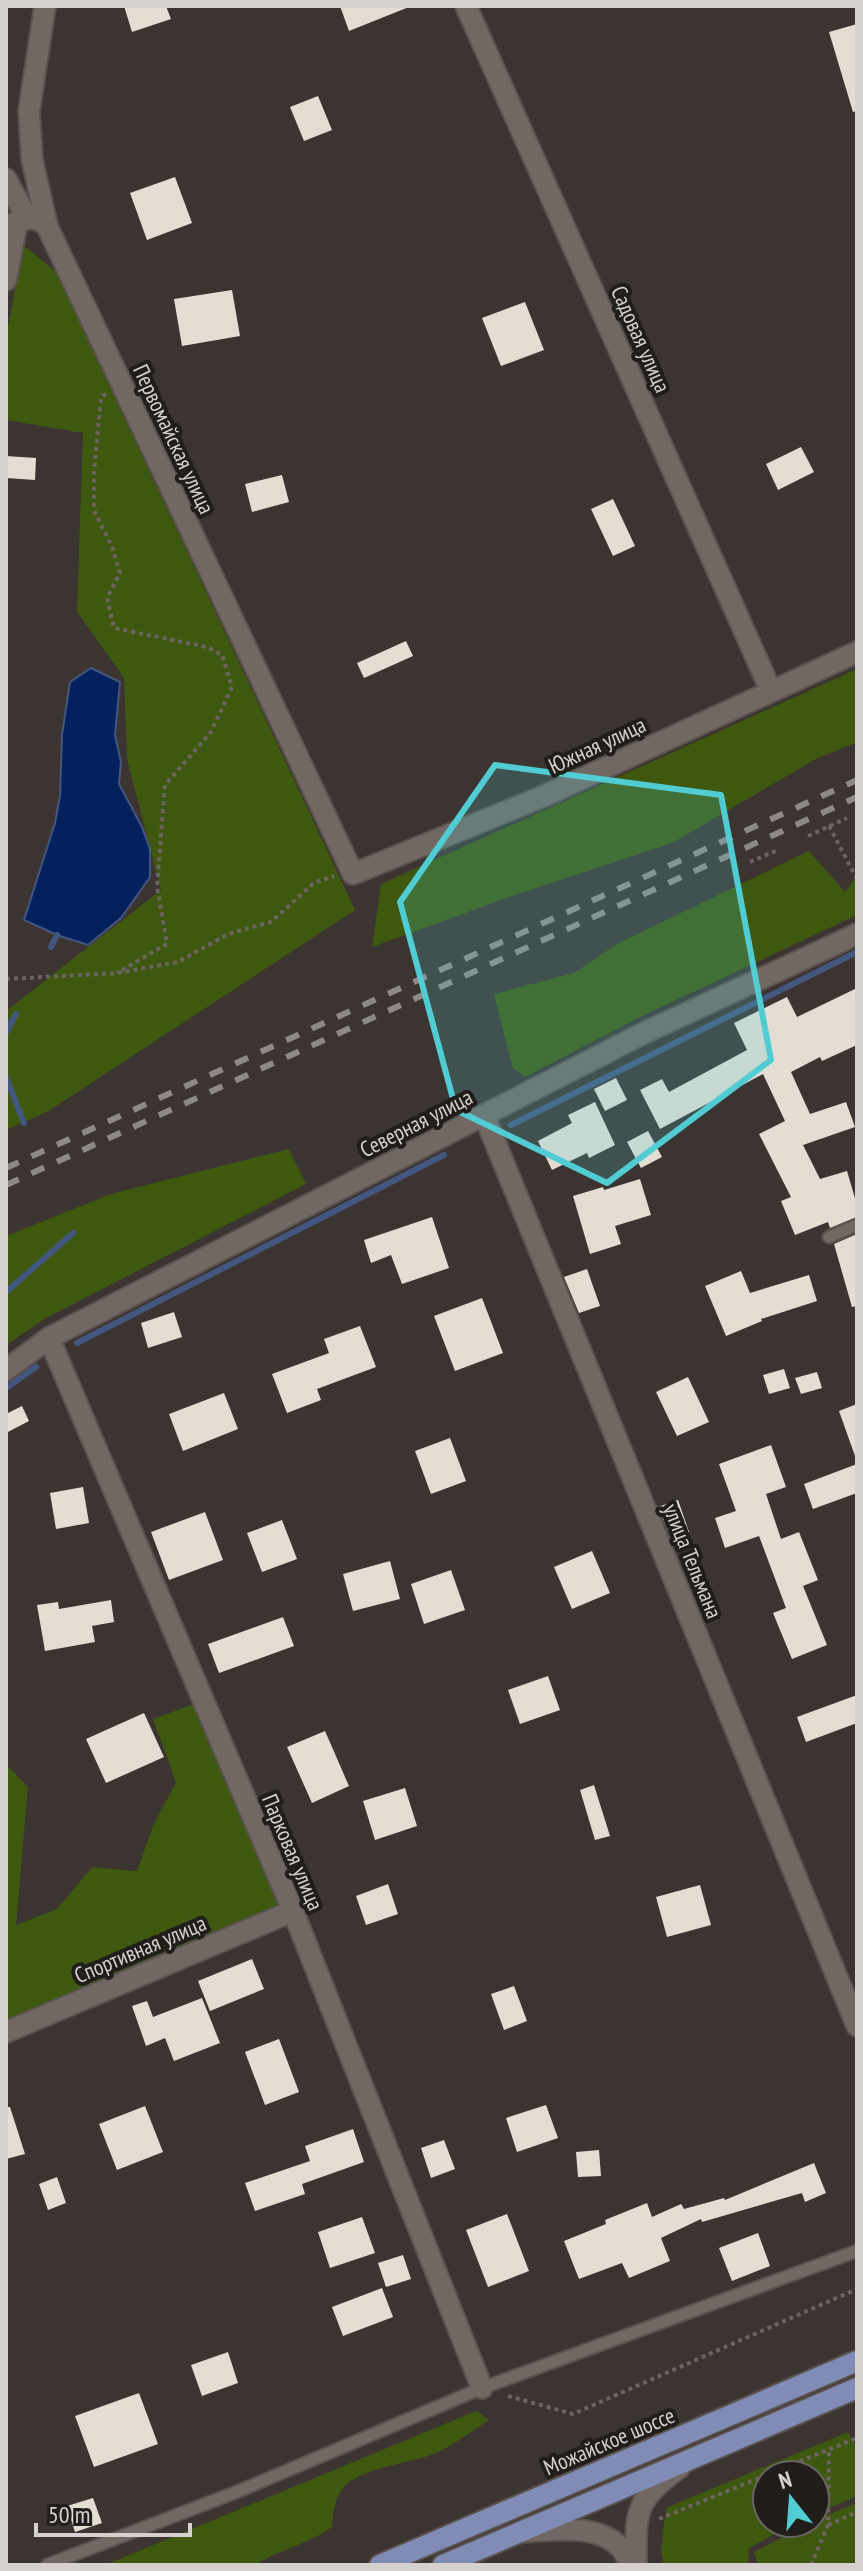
<svg xmlns="http://www.w3.org/2000/svg" width="863" height="2571" viewBox="0 0 863 2571" font-family="'PT Sans Narrow',sans-serif">
<style>
.green{fill:#3e590f}
.water{fill:#04215d;stroke:#43567f;stroke-width:2}
.lines{fill:none;stroke-linecap:round;stroke-linejoin:round}
.stream{stroke:#43567f;stroke-width:6}
.building{fill:#e4ddd4}
.lane-casing{stroke:#59524f;stroke-width:15}
.street-casing{stroke:#59524f;stroke-width:24}
.secondary-casing{stroke:#59524f;stroke-width:24}
.primary-casing{stroke:#59524f;stroke-width:24}
.path{stroke:#6c6461;stroke-width:4;stroke-dasharray:4 4;stroke-linecap:butt}
.lane{stroke:#716863;stroke-width:11}
.street{stroke:#716863;stroke-width:20}
.secondary{stroke:#716863;stroke-width:20}
.primary{stroke:#808bb6;stroke-width:20}
.rail{stroke:#8f8986;stroke-width:6;stroke-dasharray:14 14;stroke-linecap:butt}
.marked{fill:#51ccd3;fill-opacity:0.2;stroke:#51ccd3;stroke-width:6;stroke-linejoin:round}
.labels{text-anchor:middle;stroke-width:8;stroke-linejoin:round;paint-order:stroke}
.street-label{font-size:22px;fill:#d6d1ce;stroke:#201d1b}
</style>
<rect width="100%" height="100%" fill="#3c3430"/>
<g class="green">
<path d="M23 245 56 272 355 910 47 1112 6 1130V1011L161 890 127 759 124 678 77 612 83 433 6 420V338Z"/>
<path d="M857 669V742L816 759 672 843 515 895 372 947 381 884Z"/>
<path d="M809 851 845 892 857 875V915L644 1015 525 1077 513 1068 494 994 574 973 617 944Z"/>
<path d="M289 1149 306 1184 46 1318 6 1345V1236L111 1194Z"/>
<path d="M200 1702 288 1905 6 2021V1764L28 1787 16 1925 57 1909 92 1867 137 1871 153 1826 176 1782 153 1719Z"/>
<path d="M476 2411 489 2420C470 2432 452 2447 431 2455 408 2463 360 2469 344 2487 334 2499 333 2513 332 2527 307 2545 280 2549 255 2565H105Z"/>
<path d="M848 2432 857 2449V2496L815 2514V2475H767V2523H794L749 2548 748 2565H664L661 2551 666 2508Z"/>
<path d="M857 2503V2565H758L754 2552 810 2523H815V2520Z"/>
</g>
<path class="water" d="M91 668 120 682 115 735 121 762 119 784 142 827 150 849V877L121 918 88 945 57 935 24 920 55 823 60 796 62 735 70 682Z"/>
<g class="lines">
<g class="stream">
<path d="M51 947 57 935"/>
<path d="M6 1033 16 1014"/>
<path d="M6 1077 24 1123"/>
<path d="M511 1125 857 952"/>
<path d="M6 1292 73 1233"/>
<path d="M77 1343 444 1155"/>
<path d="M6 1388 36 1367"/>
</g>
</g>
<g class="building">
<path d="M124 6H166L171 19 132 32Z"/>
<path d="M340 6H409V7L349 31Z"/>
<path d="M857 24V111L853 112 829 32Z"/>
<path d="M318 96 332 130 304 141 290 107Z"/>
<path d="M175 177 192 223 147 240 130 193Z"/>
<path d="M232 290 240 336 182 346 174 299Z"/>
<path d="M525 302 544 350 501 366 482 318Z"/>
<path d="M801 447 814 472 778 490 766 464Z"/>
<path d="M6 456 36 458 35 480 6 478Z"/>
<path d="M282 475 289 502 252 512 245 484Z"/>
<path d="M613 499 635 546 613 556 591 509Z"/>
<path d="M406 641 413 656 364 678 357 663Z"/>
<path d="M857 988V1045L822 1061 820 1057 791 1072 810 1114 846 1102 855 1127 803 1145 820 1179 847 1171 857 1205V1217L830 1228 828 1222 795 1235 781 1201 791 1197 759 1134 785 1121 763 1074 660 1129 640 1090 662 1079 669 1092 747 1050 734 1023 787 997 797 1017Z"/>
<path d="M616 1078 627 1100 605 1111 594 1089Z"/>
<path d="M595 1102 615 1145 589 1158 587 1153 552 1170 538 1141 572 1123 568 1115Z"/>
<path d="M648 1131 662 1157 641 1168 627 1142Z"/>
<path d="M640 1179 651 1215 615 1226 621 1244 590 1254 573 1196 603 1187 604 1190Z"/>
<path d="M432 1217 449 1268 402 1284 391 1255 371 1263 364 1240Z"/>
<path d="M857 1234V1306L852 1307 834 1244Z"/>
<path d="M587 1269 600 1306 579 1313 564 1277Z"/>
<path d="M741 1271 750 1293 809 1275 817 1301 761 1319 762 1321 726 1336 705 1286Z"/>
<path d="M482 1298 503 1353 455 1371 434 1316Z"/>
<path d="M174 1312 182 1337 148 1348 141 1323Z"/>
<path d="M360 1326 376 1367 317 1389 321 1400 287 1413 272 1374 329 1353 324 1339Z"/>
<path d="M784 1369 790 1388 769 1394 763 1375Z"/>
<path d="M817 1372 822 1388 801 1394 795 1378Z"/>
<path d="M688 1377 709 1422 677 1436 656 1392Z"/>
<path d="M224 1393 238 1429 183 1451 169 1414Z"/>
<path d="M857 1404V1456H855L839 1411Z"/>
<path d="M22 1406 29 1421 6 1433V1414Z"/>
<path d="M450 1438 466 1481 431 1494 415 1451Z"/>
<path d="M771 1445 786 1487 766 1494 781 1539 799 1532 818 1580 803 1586 827 1645 792 1659 773 1613 786 1608 759 1536 725 1548 715 1518 736 1511 719 1464Z"/>
<path d="M857 1464V1493L813 1509 804 1484Z"/>
<path d="M83 1487 89 1523 56 1529 50 1493Z"/>
<path d="M678 1500 689 1532 671 1538 658 1507Z"/>
<path d="M205 1512 223 1560 169 1580 151 1532Z"/>
<path d="M282 1520 297 1559 262 1572 247 1533Z"/>
<path d="M592 1551 610 1593 572 1609 554 1567Z"/>
<path d="M390 1561 400 1599 353 1611 343 1574Z"/>
<path d="M451 1570 465 1610 424 1624 411 1584Z"/>
<path d="M111 1600 114 1622 92 1626 95 1642 45 1651 37 1605 58 1602 59 1609Z"/>
<path d="M283 1617 294 1646 219 1673 208 1644Z"/>
<path d="M548 1676 560 1710 520 1724 508 1690Z"/>
<path d="M857 1695V1723L806 1742 797 1717Z"/>
<path d="M144 1713 164 1757 106 1783 86 1739Z"/>
<path d="M325 1731 349 1786 312 1803 287 1747Z"/>
<path d="M594 1785 610 1836 595 1840 580 1790Z"/>
<path d="M405 1788 417 1826 375 1840 363 1801Z"/>
<path d="M388 1884 398 1914 366 1925 356 1896Z"/>
<path d="M700 1885 711 1925 667 1937 656 1897Z"/>
<path d="M252 1959 264 1989 210 2011 198 1981Z"/>
<path d="M514 1986 527 2021 504 2030 491 1994Z"/>
<path d="M202 1998 220 2043 174 2061 165 2038 146 2046 132 2006 147 2001 153 2017Z"/>
<path d="M279 2039 299 2092 265 2105 245 2052Z"/>
<path d="M546 2105 558 2138 517 2152 506 2118Z"/>
<path d="M145 2106 163 2152 117 2170 99 2124Z"/>
<path d="M6 2107H10L25 2154 6 2159Z"/>
<path d="M353 2129 364 2162 302 2184 305 2194 255 2211 245 2183 310 2161 305 2146Z"/>
<path d="M444 2140 455 2169 431 2178 421 2148Z"/>
<path d="M599 2150 601 2176 578 2177 576 2152Z"/>
<path d="M814 2163 826 2193 805 2202 802 2193 702 2222 701 2219 661 2238 670 2261 629 2278 622 2263 579 2279 564 2241 606 2224 605 2220 647 2203 652 2217 681 2204 684 2209 724 2198 725 2200Z"/>
<path d="M57 2177 66 2203 48 2210 39 2184Z"/>
<path d="M507 2214 529 2271 488 2287 466 2230Z"/>
<path d="M362 2217 375 2253 330 2268 318 2232Z"/>
<path d="M758 2233 770 2266 732 2281 719 2248Z"/>
<path d="M403 2255 411 2279 386 2287 378 2263Z"/>
<path d="M382 2288 393 2317 343 2336 332 2307Z"/>
<path d="M228 2352 238 2383 202 2396 191 2365Z"/>
<path d="M139 2393 158 2444 94 2467 75 2416Z"/>
<path d="M93 2498 102 2523 75 2532 67 2506Z"/>
</g>
<g class="lines">
<defs>
<g id="lane">
<path d="M829 1237 857 1225"/>
<path d="M47 2565 239 2491 482 2388 857 2251"/>
</g>
<g id="street">
<path d="M45 6 29 111 32 159 47 226"/>
<path d="M466 6 771 691"/>
<path d="M6 179 27 218"/>
<path d="M6 280 17 222"/>
<path d="M484 1115 857 2026"/>
<path d="M49 1338 293 1911 482 2388"/>
<path d="M6 1370 49 1338 644 1033 857 934"/>
<path d="M6 2032 293 1911"/>
<path d="M523 2532C555 2530 597 2523 621 2548 625 2552 628 2560 631 2565"/>
<path d="M636 2565C636 2509 634 2502 680 2467"/>
</g>
<path id="secondary" d="M6 227C21 220 33 213 47 226L353 874 544 796 857 652"/>
<g id="primary">
<path d="M380 2565 857 2361"/>
<path d="M443 2565 857 2388"/>
</g>
</defs>
<use href="#lane" class="lane-casing"/>
<use href="#street" class="street-casing"/>
<use href="#secondary" class="secondary-casing"/>
<use href="#primary" class="primary-casing"/>
<g class="path">
<path d="M106 394 101 397 94 471V510L112 547 120 573 107 598 114 628 207 647 222 655 232 687 211 732 165 785 157 887 167 944 117 973"/>
<path d="M829 826 857 879"/>
<path d="M808 836 847 818"/>
<path d="M750 862 778 850"/>
<path d="M6 979 117 973 178 962 228 934 271 922 314 883 334 876"/>
<path d="M508 2396 573 2414 857 2289"/>
<path d="M659 2519 857 2438"/>
<path d="M828 2525 857 2512"/>
<path d="M811 2565 828 2525 829 2449"/>
</g>
<use href="#lane" class="lane"/>
<use href="#street" class="street"/>
<use href="#secondary" class="secondary"/>
<use href="#primary" class="primary"/>
<g class="rail">
<path d="M6 1168 857 780"/>
<path d="M6 1185 857 797"/>
</g>
</g>
<path class="marked" d="M495 765 721 795 771 1060 607 1183 456 1110 400 902Z"/>
<g class="labels">
<g class="street-label">
<text transform="translate(641 339) rotate(66)" y="8">Садовая улица</text>
<text transform="translate(174 439) rotate(65)" y="8">Первомайская улица</text>
<text transform="translate(597 745) rotate(-25)" y="8">Южная улица</text>
<text transform="translate(416 1123) rotate(-27)" y="8">Северная улица</text>
<text transform="translate(693 1561) rotate(68)" y="8">улица Тельмана</text>
<text transform="translate(293 1852) rotate(67)" y="8">Парковая улица</text>
<text transform="translate(140 1949) rotate(-23)" y="8">Спортивная улица</text>
<text transform="translate(609 2441) rotate(-23)" y="8">Можайское шоссе</text>
</g>
</g>
<rect width="863" height="2571" fill="none" stroke="#d6d1ce" stroke-width="16"/>
<g transform="translate(791 2499) rotate(343)"><circle r="38" fill="#201d1b" stroke="#696563" stroke-width="2"/>
<path d="M0-6L14 30L0 20L-14 30Z" fill="#51ccd3"/>
<text y="-12" font-size="22" font-weight="bold" text-anchor="middle" fill="#d6d1ce">N</text>
</g>
<path d="M36 2523v12h154v-12" fill="none" stroke="#d6d1ce" stroke-width="4"/>
<text x="48" y="2523" font-size="24" fill="#d6d1ce" stroke="#201d1b" stroke-width="6" paint-order="stroke">50 m</text>
</svg>
